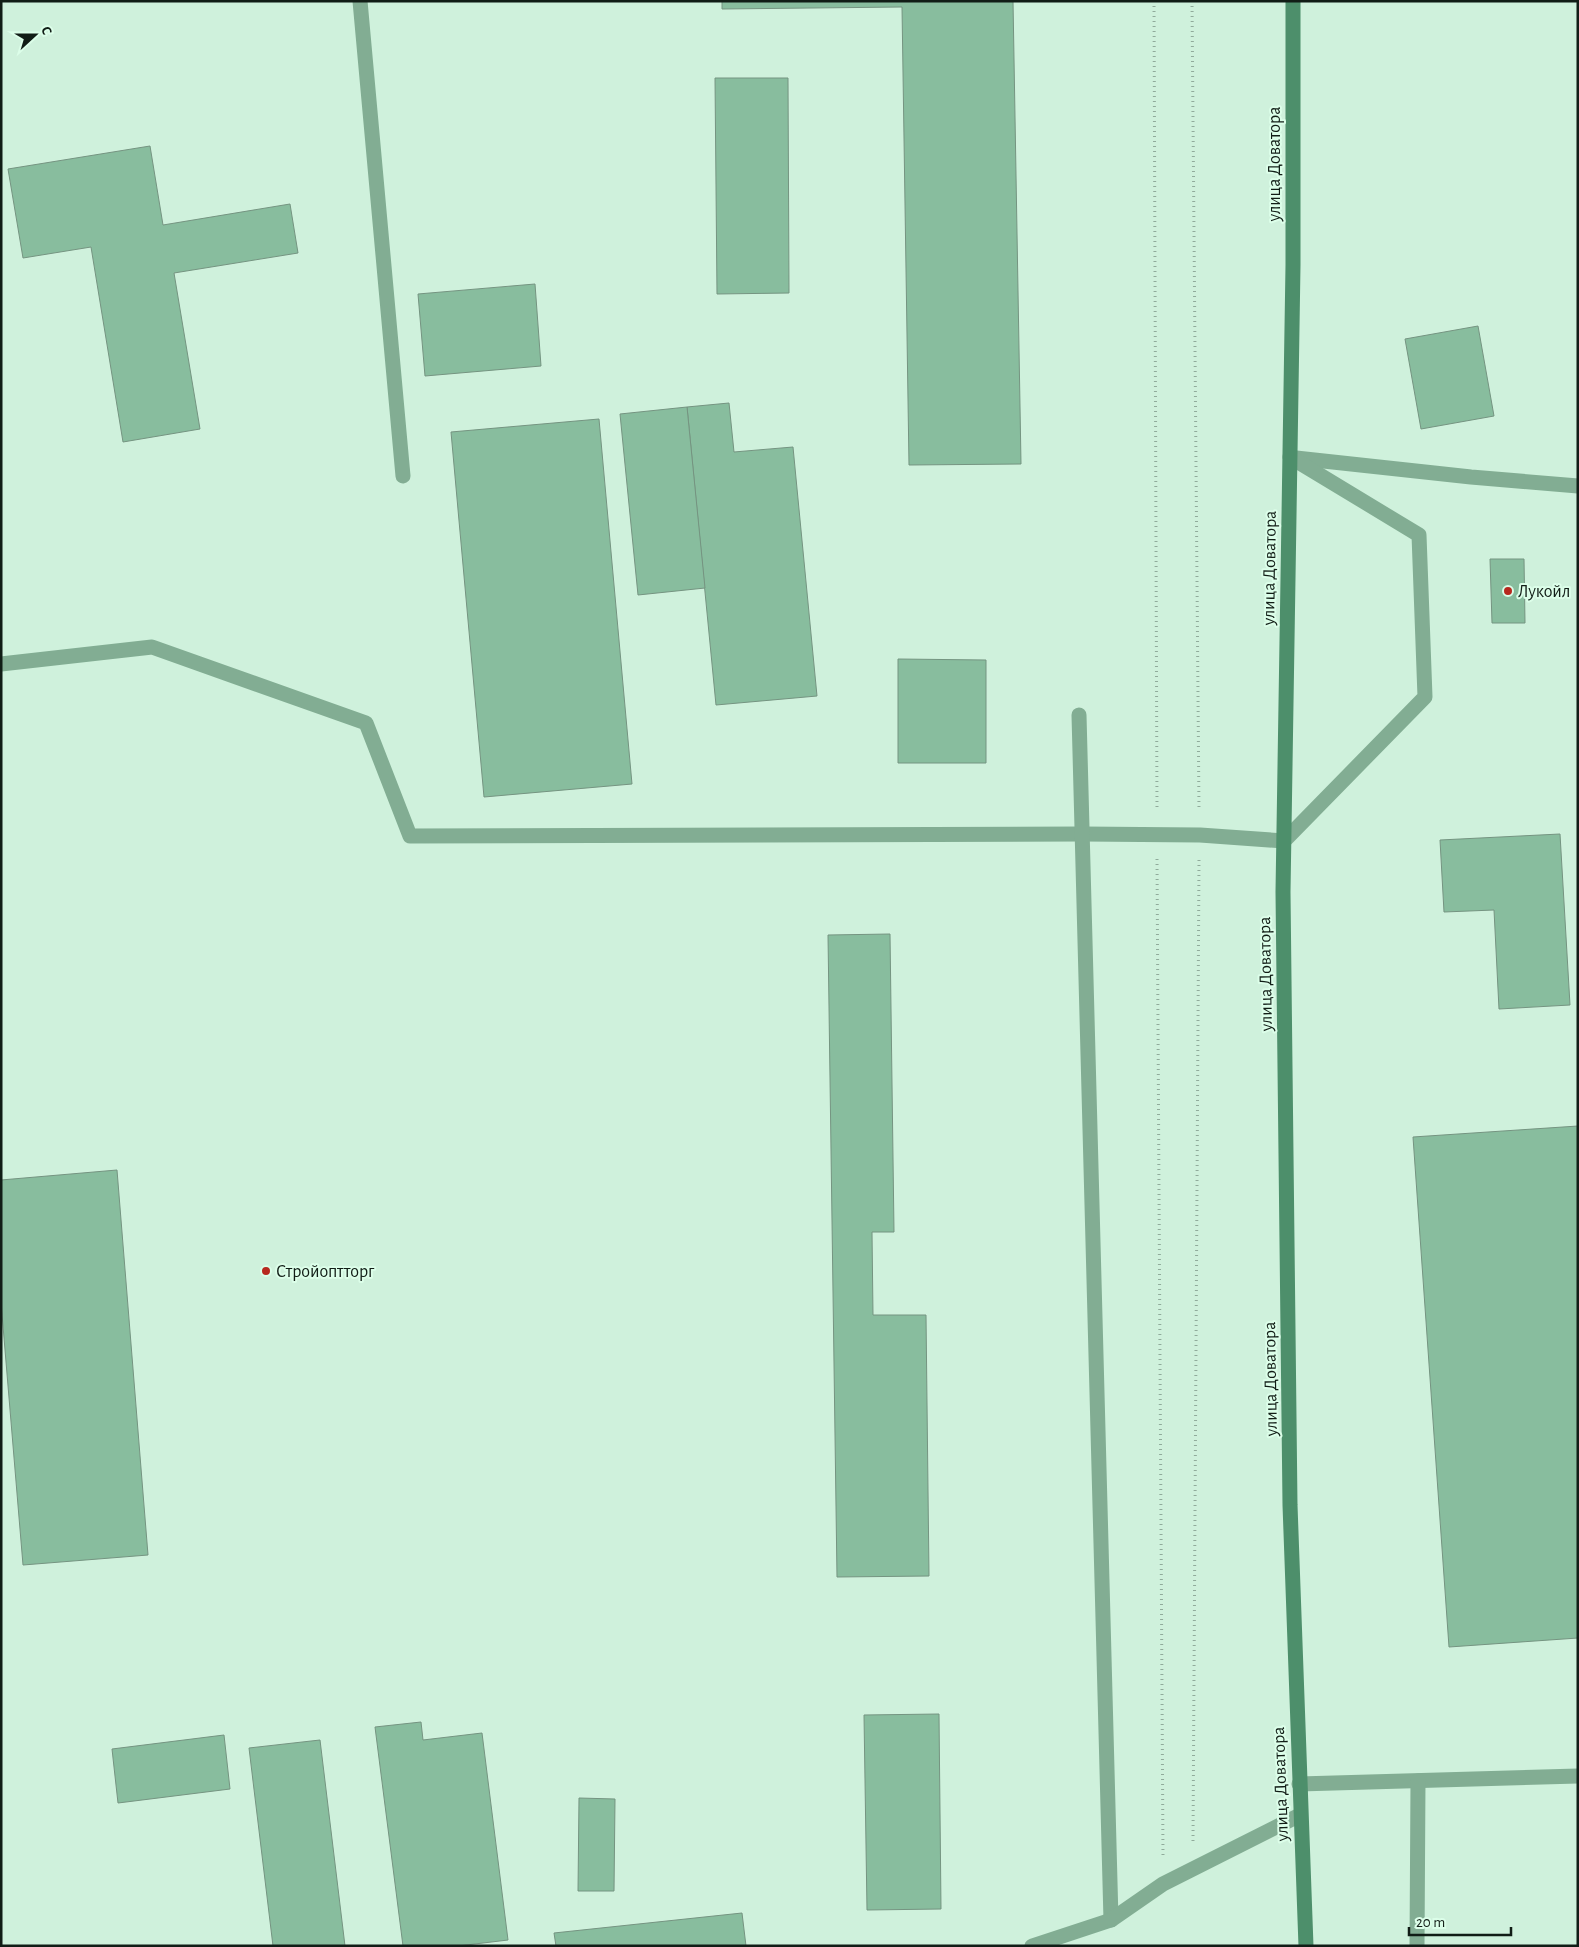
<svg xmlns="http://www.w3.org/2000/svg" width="1579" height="1947" viewBox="0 0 1579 1947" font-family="'Alegreya Sans',sans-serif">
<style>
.building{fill:#88bd9e;stroke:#759481}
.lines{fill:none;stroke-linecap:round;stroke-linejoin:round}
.path{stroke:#90ab9b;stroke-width:3;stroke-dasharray:1 4;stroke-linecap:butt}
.lane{stroke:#82ad93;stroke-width:15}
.secondary{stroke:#4d8f6b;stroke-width:15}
.poi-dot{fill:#b7281e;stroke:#dcfee9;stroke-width:2}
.labels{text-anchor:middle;stroke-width:4;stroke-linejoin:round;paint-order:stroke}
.street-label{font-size:18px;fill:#111d16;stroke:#dcfee9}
.poi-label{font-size:18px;fill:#111d16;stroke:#dcfee9;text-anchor:start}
</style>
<rect width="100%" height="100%" fill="#cff1dc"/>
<g class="building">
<path d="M722 1H1013L1021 464 909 465 902 7 722 9Z"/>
<path d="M715 78H788L789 293 717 294Z"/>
<path d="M150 146 163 225 290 204 298 253 174 273 200 429 123 442 91 247 23 258 8 169Z"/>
<path d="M535 284 541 366 425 376 418 294Z"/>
<path d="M1478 326 1494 416 1421 429 1405 339Z"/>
<path d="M729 403 734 452 793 447 817 696 716 705 687 407Z"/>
<path d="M687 407 705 588 638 595 620 414Z"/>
<path d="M599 419 632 784 484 797 451 432Z"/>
<path d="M1490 559H1524L1525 623H1492Z"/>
<path d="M898 659 986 660V763H898Z"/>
<path d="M1560 834 1570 1005 1499 1009 1494 910 1444 912 1440 840Z"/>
<path d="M890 934 894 1232H872L873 1315H926L929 1576 837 1577 828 935Z"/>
<path d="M1578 1126V1638L1449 1647 1413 1137Z"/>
<path d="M117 1170 148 1555 23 1565 1 1302V1180Z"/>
<path d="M939 1714 941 1909 867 1910 864 1715Z"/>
<path d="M421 1722 423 1740 482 1733 508 1940 458 1946H403L375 1727Z"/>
<path d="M224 1735 230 1789 118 1803 112 1749Z"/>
<path d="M320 1740 345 1946H273L249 1748Z"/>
<path d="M579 1798 615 1799 614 1891H578Z"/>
<path d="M742 1913 746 1946H556L554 1933Z"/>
</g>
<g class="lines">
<g class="path">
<path d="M1154 1 1157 811"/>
<path d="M1192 1 1199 811"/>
<path d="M1157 859 1163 1856"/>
<path d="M1193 1841 1199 859"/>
</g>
<g class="lane">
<path d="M360 1 403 476"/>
<path d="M1296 458 1471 477 1578 486"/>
<path d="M1 664 152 647 366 723 410 836 1083 834 1200 835 1284 841 1425 697 1419 535 1290 457"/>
<path d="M1079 715 1111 1920"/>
<path d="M1299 1784 1578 1776"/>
<path d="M1032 1946 1111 1920 1163 1884 1300 1815"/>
<path d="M1417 1946 1418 1781"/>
</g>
<path class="secondary" d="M1293 1V265L1283 892 1290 1505 1306 1946"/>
</g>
<g class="poi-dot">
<circle cx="1508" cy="591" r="5"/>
<circle cx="266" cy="1271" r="5"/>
</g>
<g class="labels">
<g class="street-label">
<text transform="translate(1274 164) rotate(-90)" y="6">улица Доватора</text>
<text transform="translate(1269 568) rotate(-89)" y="6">улица Доватора</text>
<text transform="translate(1265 974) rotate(-91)" y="6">улица Доватора</text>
<text transform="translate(1270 1379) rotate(-91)" y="6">улица Доватора</text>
<text transform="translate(1280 1784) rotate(-92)" y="6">улица Доватора</text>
</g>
<g class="poi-label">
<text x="1518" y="597">Лукойл</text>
<text x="276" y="1277">Стройоптторг</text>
</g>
</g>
<rect width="1579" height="1947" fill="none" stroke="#111d16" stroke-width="5"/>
<g transform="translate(35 35) rotate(69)" stroke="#dcfee9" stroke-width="4" paint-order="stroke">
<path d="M0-4L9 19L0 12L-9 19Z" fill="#111d16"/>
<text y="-8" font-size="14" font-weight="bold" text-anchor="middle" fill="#111d16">С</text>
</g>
<path d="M1409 1927v8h102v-8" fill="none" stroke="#111d16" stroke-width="2.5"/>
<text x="1416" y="1927" font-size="15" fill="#111d16" stroke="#dcfee9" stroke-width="4" paint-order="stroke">20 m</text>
</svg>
